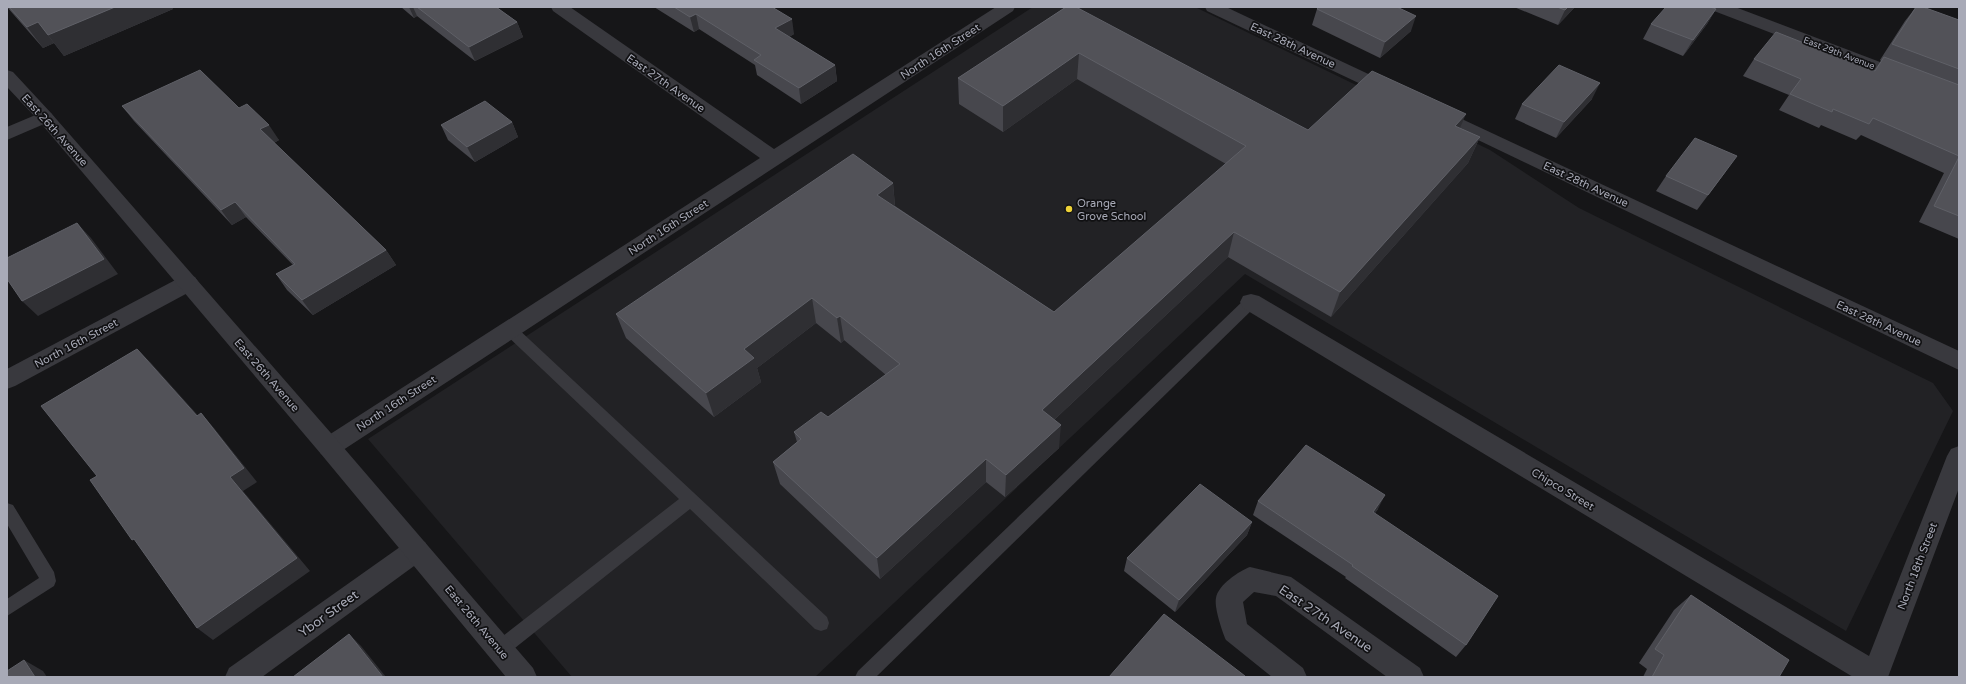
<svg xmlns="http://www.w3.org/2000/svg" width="1966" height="684" viewBox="0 0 1966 684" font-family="'Varela Round',sans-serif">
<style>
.built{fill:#222225}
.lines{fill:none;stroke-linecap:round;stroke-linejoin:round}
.service{fill:#39393e;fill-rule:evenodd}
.minor{fill:#39393e;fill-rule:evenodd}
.tertiary{fill:#39393e;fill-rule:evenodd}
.wall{fill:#47474d}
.shaded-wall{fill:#2f2f33}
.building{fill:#525258;stroke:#5f6067}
.poi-dot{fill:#eed237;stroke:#111113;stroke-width:1.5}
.labels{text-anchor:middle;stroke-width:3.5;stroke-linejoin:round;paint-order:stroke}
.far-street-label{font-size:9px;fill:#a8aab7;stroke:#111113}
.street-label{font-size:11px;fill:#a8aab7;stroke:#111113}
.poi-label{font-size:11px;fill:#a8aab7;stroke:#111113;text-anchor:start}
.near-street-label{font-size:13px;fill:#a8aab7;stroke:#111113}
</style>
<rect width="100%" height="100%" fill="#161618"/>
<path class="built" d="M1033 7H1195L1490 150 1579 208 1933 383 1953 411 1846 631 1245 274 815 677H572L368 439Z"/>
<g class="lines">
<g class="service">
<path d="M1251 297 1256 298 1258 302 1256 306 876 677H855L858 671 1246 298Z"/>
<path d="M510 325 515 326 827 617 829 623 827 629 821 631 815 629 690 509 506 655 500 657 494 655 491 649 494 643 679 499 505 334 503 330 505 326Z"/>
<path d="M7 503 13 505 54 572 56 581 54 586 7 616V599L39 578 7 524Z"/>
</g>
<g class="minor">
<path d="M551 7H570L774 149 996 7H1015L1013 11 337 454 329 457 321 454 317 447 321 440 760 158 553 11Z"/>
<path d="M1205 7H1226L1396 87 1399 91 1396 95 1390 97 1384 95 1207 11Z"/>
<path d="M1712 7H1735L1959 92V105L1714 11Z"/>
<path d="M1434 106 1959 351V370L1428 116 1425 112 1428 108Z"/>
<path d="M45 111 51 113 54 117 51 121 7 140V127Z"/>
<path d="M188 275 195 277 199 283 195 289 15 386 7 389V369L181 277Z"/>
<path d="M1251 294 1259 296 1869 656 1947 456 1951 449 1959 446V488L1888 677H1853L1243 308 1240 302 1243 296Z"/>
<path d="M416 539 425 542 429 550 425 558 262 677H225L229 668 407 542Z"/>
<path d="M1250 567 1291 577 1420 668 1424 677H1387L1276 596 1254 592 1243 602 1247 624 1303 668 1307 677H1272L1226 640C1222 631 1214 607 1216 598 1218 585 1239 571 1250 567Z"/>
</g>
<path class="tertiary" d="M7 70 13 72 51 113 337 440 533 668 537 677H506L321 454 39 121 7 87Z"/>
</g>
<g class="wall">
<path d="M7 7H171L173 9 64 56 54 43 43 48Z"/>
<path d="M401 7H496L517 22 523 37 475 61 417 16 414 18Z"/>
<path d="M654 7H772L794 34 789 37 835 65 837 81 801 104 757 75 755 65 699 29 694 32Z"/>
<path d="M1066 7 1308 130 1460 128 1480 137 1468 163 1331 317 1228 257 1054 420 1059 448 1005 497 986 482 880 579 780 484 773 462 797 442 794 432 828 417 886 375 844 340 841 343 816 323 757 368 761 382 714 417 626 338 616 314 893 183 895 206 1054 312 1226 164 1077 79 1003 132 959 104 958 78Z"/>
<path d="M1514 7H1575L1558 25Z"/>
<path d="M1916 7 1959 20V239L1919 222 1944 173 1861 135 1856 140 1821 125 1819 128 1779 110 1789 95 1743 76 1754 59 1873 71 1881 61 1880 60 1905 21Z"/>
<path d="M1317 9 1411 31 1380 58 1312 25Z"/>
<path d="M1716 9 1707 24 1683 56 1643 39 1651 24Z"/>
<path d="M1592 99 1556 138 1515 119 1522 104Z"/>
<path d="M122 106 239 108 279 140 274 143 386 250 396 265 313 315 287 290 276 274 293 265 246 217 232 225 134 121Z"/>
<path d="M512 122 518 137 475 162 448 140 441 125Z"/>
<path d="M1726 171 1697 210 1656 191 1666 176Z"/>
<path d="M1258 501 1378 509 1375 513 1466 645 1456 657 1345 578 1346 577 1253 515Z"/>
<path d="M1252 522 1247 535 1175 612 1124 571 1127 558Z"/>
<path d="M1691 595 1779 677H1643L1647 669 1639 663 1674 610Z"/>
</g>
<g class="shaded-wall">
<path d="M115 7H171L173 9 64 56 48 35Z"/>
<path d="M409 7H413L417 16 414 18Z"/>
<path d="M1568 7H1575L1558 25 1565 10Z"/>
<path d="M1716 9 1707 24 1683 56 1693 40Z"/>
<path d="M696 14 699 29 694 32 690 17Z"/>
<path d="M1416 16 1411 31 1380 58 1385 42Z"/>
<path d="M792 19 794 34 778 44 775 28Z"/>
<path d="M38 22 54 43 43 48 27 27Z"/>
<path d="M517 22 523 37 475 61 469 47Z"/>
<path d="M1079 53 1077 79 1003 132V106Z"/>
<path d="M835 65 837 81 801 104 799 88Z"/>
<path d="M1600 83 1592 99 1556 138 1564 122Z"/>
<path d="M1466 114 1455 139V126Z"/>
<path d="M512 122 518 137 475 162 467 147Z"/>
<path d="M269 125 279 140 270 145 260 129Z"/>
<path d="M1480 137 1468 163 1331 317 1340 292Z"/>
<path d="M893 183 895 208 877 195Z"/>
<path d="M235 202 246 217 232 225 221 210Z"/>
<path d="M77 223 91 238 118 274 38 316 22 301Z"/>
<path d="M1234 232 1228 257 1040 433 1042 410Z"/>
<path d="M386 250 396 265 313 315 302 300Z"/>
<path d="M812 298 816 323 757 368 761 382 714 417 706 393 744 349Z"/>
<path d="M840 316 844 340 841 343 837 318Z"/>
<path d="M137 349 151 363 211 430 197 416Z"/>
<path d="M201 413 214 428 257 482 243 491 310 571 213 640 197 628 230 477Z"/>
<path d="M1061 425 1059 448 1005 497 1006 475Z"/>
<path d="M986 459V482L880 579 877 558Z"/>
<path d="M1385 495 1378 509 1366 525 1373 512Z"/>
<path d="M1252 522 1247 535 1175 612 1179 600Z"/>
<path d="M349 634 361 646 386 677H383Z"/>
<path d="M24 660 43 671 47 677H35Z"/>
</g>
<g class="building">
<path d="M9 7H115L48 35 38 22 27 27Z"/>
<path d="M417 7H496L517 22 469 47Z"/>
<path d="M674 7H772L792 19 775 28 835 65 799 88 754 60 761 55 696 14 690 17Z"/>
<path d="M1066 7H1076L1308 130 1372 71 1466 114 1455 126 1480 137 1340 292 1234 232 1042 410 1061 425 1006 475 986 459 877 558 773 462 801 439 794 432 821 412 828 417 900 364 840 316 837 318 812 298 744 349 754 358 706 393 616 314 853 154 893 183 877 195 1054 312 1246 146 1079 53 1003 106 958 78Z"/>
<path d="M1319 7H1397L1416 16 1385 42 1317 9Z"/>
<path d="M1557 7H1568L1565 10Z"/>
<path d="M1666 7H1710L1716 9 1693 40 1651 24Z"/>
<path d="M1916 7H1923L1959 20V69L1892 44Z"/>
<path d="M1776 32 1875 71 1884 57 1959 85V156L1873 118 1869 124 1833 109 1832 112 1790 94 1801 79 1754 59Z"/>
<path d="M1559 65 1600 83 1564 122 1522 104Z"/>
<path d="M200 70 239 108 247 104 269 125 260 129 386 250 302 300 276 274 295 264 235 202 221 210 122 106Z"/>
<path d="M485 101 512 122 467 147 441 125Z"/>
<path d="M1695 138 1737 156 1708 195 1666 176Z"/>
<path d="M1959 157V216L1934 206Z"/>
<path d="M77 223 104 259 22 301 7 279V258Z"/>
<path d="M137 349 197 416 201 413 244 468 230 477 297 558 197 628 134 539 132 540 90 480 97 476 41 406Z"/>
<path d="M1306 445 1385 495 1373 512 1498 596 1466 645 1352 566 1353 565 1258 501Z"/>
<path d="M1200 484 1252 522 1179 600 1127 558Z"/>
<path d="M1691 595 1789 660 1779 677H1652L1664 655 1655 649Z"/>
<path d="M1164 614 1245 676 1244 677H1109Z"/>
<path d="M349 634 383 677H293Z"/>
<path d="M24 660 35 677H7V671Z"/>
</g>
<circle class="poi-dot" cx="1069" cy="209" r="4"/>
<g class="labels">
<g class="far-street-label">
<text transform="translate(1839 53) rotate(21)" y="3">East 29th Avenue</text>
</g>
<g class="street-label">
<text transform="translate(1293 45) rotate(25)" y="4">East 28th Avenue</text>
<text transform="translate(940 51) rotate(-33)" y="4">North 16th Street</text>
<text transform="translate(666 83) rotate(35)" y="4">East 27th Avenue</text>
<text transform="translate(55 130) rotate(48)" y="4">East 26th Avenue</text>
<text transform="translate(1586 184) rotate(25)" y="4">East 28th Avenue</text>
<text transform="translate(668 227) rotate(-33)" y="4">North 16th Street</text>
<text transform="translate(1879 323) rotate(25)" y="4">East 28th Avenue</text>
<text transform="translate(76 343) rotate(-28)" y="4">North 16th Street</text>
<text transform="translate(267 375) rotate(49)" y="4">East 26th Avenue</text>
<text transform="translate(396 403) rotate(-33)" y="4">North 16th Street</text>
<text transform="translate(1563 489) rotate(31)" y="4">Chipco Street</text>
<text transform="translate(1917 566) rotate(-69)" y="4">North 18th Street</text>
<text transform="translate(477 622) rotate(50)" y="4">East 26th Avenue</text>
</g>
<g class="poi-label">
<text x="1077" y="207">Orange<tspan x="1077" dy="13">Grove School</tspan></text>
</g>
<g class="near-street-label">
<text transform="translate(328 613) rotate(-36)" y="5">Ybor Street</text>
<text transform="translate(1326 618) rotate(34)" y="5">East 27th Avenue</text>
</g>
</g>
<rect width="1966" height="684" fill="none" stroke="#a8aab7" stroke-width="16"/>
</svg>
